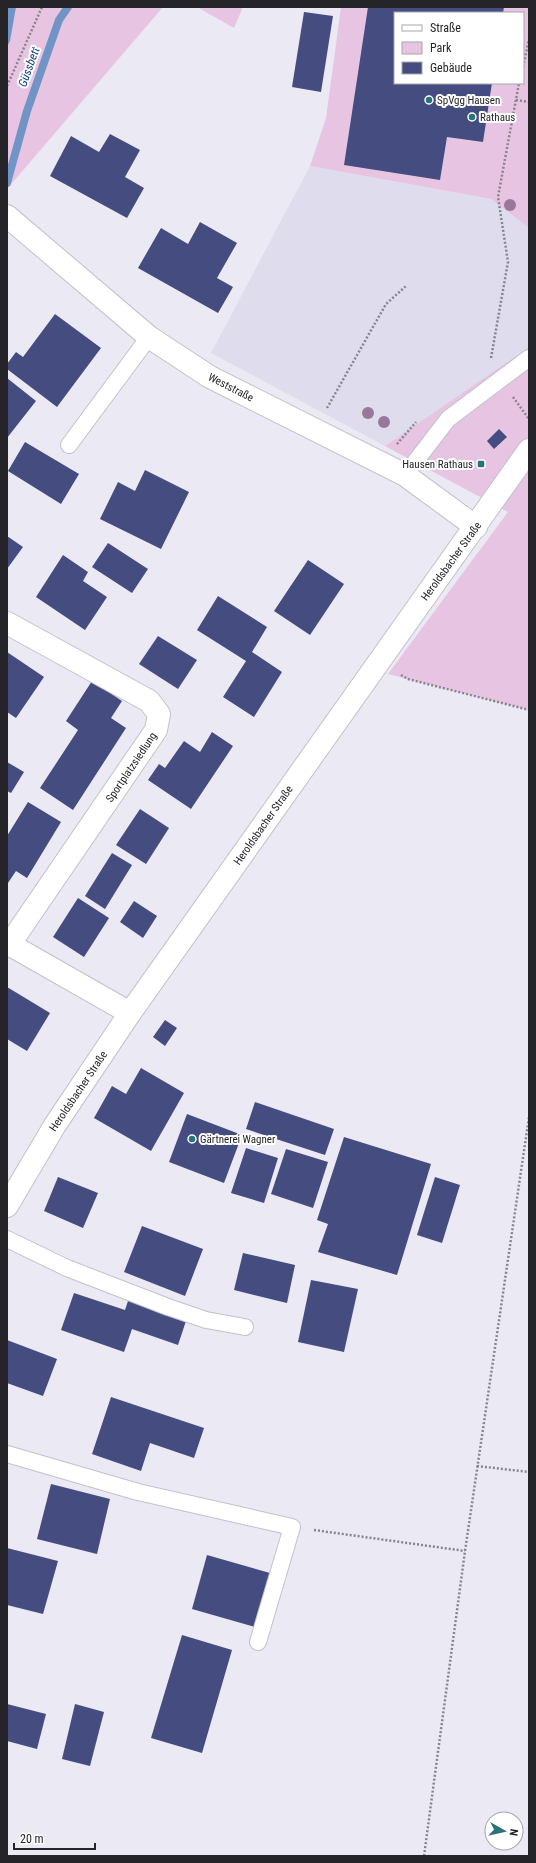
<svg xmlns="http://www.w3.org/2000/svg" width="536" height="1863" viewBox="0 0 536 1863" font-family="'Roboto Condensed',sans-serif">
<style>
.built{fill:#dfdced}
.green{fill:#e7c5e2;fill-rule:evenodd}
.water{fill:#7194c7}
.lines{fill:none;stroke-linecap:round;stroke-linejoin:round}
.stream{stroke:#7194c7;stroke-width:8}
.building{fill:#444c80}
.lane-casing{stroke:#c3c1cb;stroke-width:18}
.street-casing{stroke:#c3c1cb;stroke-width:24}
.secondary-casing{stroke:#c3c1cb;stroke-width:24}
.path{stroke:#87858c;stroke-width:2.5;stroke-dasharray:2 2;stroke-linecap:butt}
.lane{stroke:#fff;stroke-width:16}
.street{stroke:#fff;stroke-width:22}
.secondary{stroke:#fff;stroke-width:22}
.tree{fill:#99779a}
.poi-dot{fill:#297379;stroke:#fff;stroke-width:1.5}
.labels{text-anchor:middle;stroke-width:4;stroke-linejoin:round;paint-order:stroke}
.poi-label{font-size:11px;fill:#252428;stroke:#fff;text-anchor:start}
.street-label{font-size:11px;fill:#252428;stroke:#fff}
.water-label{font-size:12px;font-style:italic;fill:#103e7c;stroke:#fff}
</style>
<rect width="100%" height="100%" fill="#ebe9f3"/>
<path class="built" d="M310 166 491 199 529 228V347L385 446 211 353Z"/>
<g class="green">
<path d="M7 7H163L7 189Z"/>
<path d="M197 7H243L234 28Z"/>
<path d="M341 7H529V228L491 199 310 166 326 118ZM395 13H523V83H395Z"/>
<path d="M529 347V710L388 674 508 512 385 446Z"/>
</g>
<path class="water" d="M7 7H16L10 41 7 47Z"/>
<g class="lines">
<path class="stream" d="M7 183 27 111 59 20 68 7"/>
</g>
<g class="building">
<path d="M368 7H504L503 13H395V83H492L483 142 447 137 440 180 344 165Z"/>
<path d="M304 12 333 16 321 92 292 87Z"/>
<path d="M110 134 140 150 125 177 144 188 127 218 50 176 71 136 99 152Z"/>
<path d="M200 222 237 243 217 278 233 287 218 313 138 268 161 228 188 244Z"/>
<path d="M55 314 101 348 57 407 7 369V364L16 352 23 357Z"/>
<path d="M7 378 36 401 7 438Z"/>
<path d="M499 429 507 437 494 449 487 441Z"/>
<path d="M25 442 79 474 61 504 8 471Z"/>
<path d="M145 470 189 492 161 549 100 519 118 482 135 491Z"/>
<path d="M7 536 23 547 7 569Z"/>
<path d="M108 543 148 569 132 593 92 567Z"/>
<path d="M63 555 88 572 83 581 107 597 85 630 36 597Z"/>
<path d="M308 560 344 584 310 635 274 611Z"/>
<path d="M218 596 267 627 252 652 282 672 254 717 223 697 246 661 197 630Z"/>
<path d="M158 636 197 660 178 689 139 664Z"/>
<path d="M7 652 44 677 16 718 7 712Z"/>
<path d="M92 681 122 701 111 718 126 728 73 810 40 788 78 730 66 721Z"/>
<path d="M212 732 233 746 191 809 148 780 159 764 165 768 184 741 200 752Z"/>
<path d="M7 762 24 772 11 793 7 791Z"/>
<path d="M28 802 61 822 27 878 16 871 8 883 7 836Z"/>
<path d="M140 809 169 828 146 864 116 845Z"/>
<path d="M112 853 132 865 105 909 85 896Z"/>
<path d="M78 898 109 918 84 957 53 937Z"/>
<path d="M134 901 157 916 143 938 120 922Z"/>
<path d="M7 987 50 1013 27 1051 7 1039Z"/>
<path d="M165 1020 177 1028 165 1046 153 1037Z"/>
<path d="M141 1068 184 1093 151 1151 94 1118 112 1086 126 1094Z"/>
<path d="M255 1102 334 1129 325 1155 246 1129Z"/>
<path d="M187 1114 242 1135 224 1183 169 1162Z"/>
<path d="M344 1137 431 1164 397 1275 318 1252 328 1224 317 1220Z"/>
<path d="M246 1148 278 1158 264 1203 231 1193Z"/>
<path d="M286 1149 328 1162 313 1208 271 1194Z"/>
<path d="M58 1177 98 1193 83 1228 44 1211Z"/>
<path d="M435 1177 460 1185 442 1243 417 1235Z"/>
<path d="M142 1226 203 1249 185 1296 124 1272Z"/>
<path d="M243 1253 295 1265 287 1303 234 1290Z"/>
<path d="M311 1280 358 1289 344 1352 298 1342Z"/>
<path d="M74 1293 125 1310 129 1298 187 1318 178 1345 132 1329 124 1352 61 1330Z"/>
<path d="M7 1340 57 1359 43 1396 7 1383Z"/>
<path d="M111 1397 204 1428 194 1458 150 1443 141 1471 92 1454Z"/>
<path d="M51 1484 110 1499 97 1554 37 1539Z"/>
<path d="M7 1548 58 1561 43 1614 7 1605Z"/>
<path d="M207 1555 270 1573 255 1627 192 1609Z"/>
<path d="M182 1635 232 1650 202 1753 151 1738Z"/>
<path d="M7 1704 46 1714 37 1749 7 1741Z"/>
<path d="M75 1704 104 1712 90 1766 62 1759Z"/>
</g>
<g class="lines">
<defs>
<g id="lane">
<path d="M69 445 149 337"/>
<path d="M405 475 448 419 529 358"/>
<path d="M7 1239 67 1268 168 1307 206 1320 245 1327"/>
<path d="M7 1454 138 1492 292 1527 258 1642"/>
</g>
<g id="street">
<path d="M7 216 149 337 210 377 405 475 476 527"/>
<path d="M7 623 149 701 159 714 156 730 9 945"/>
<path d="M7 943 130 1013"/>
</g>
<path id="secondary" d="M7 1206 55 1125 130 1013 529 450"/>
</defs>
<use href="#lane" class="lane-casing"/>
<use href="#street" class="street-casing"/>
<use href="#secondary" class="secondary-casing"/>
<g class="path">
<path d="M523 67 529 39"/>
<path d="M7 86 42 7"/>
<path d="M516 100 529 102"/>
<path d="M491 358 508 262 498 197 519 83"/>
<path d="M513 397 529 419"/>
<path d="M327 408 386 304 406 286"/>
<path d="M397 444 416 422"/>
<path d="M401 675 408 679 529 710"/>
<path d="M477 1466 529 1472"/>
<path d="M314 1530 465 1551"/>
<path d="M424 1856 465 1551 529 1117"/>
</g>
<use href="#lane" class="lane"/>
<use href="#street" class="street"/>
<use href="#secondary" class="secondary"/>
</g>
<g class="tree">
<circle cx="510" cy="205" r="6"/>
<circle cx="368" cy="413" r="6"/>
<circle cx="384" cy="422" r="6"/>
</g>
<g class="poi-dot">
<circle cx="429" cy="100" r="4"/>
<circle cx="472" cy="117" r="4"/>
<rect x="477" y="460" width="8" height="8" rx="2"/>
<circle cx="192" cy="1139" r="4"/>
</g>
<g class="labels">
<g class="poi-label">
<text x="437" y="104">SpVgg Hausen</text>
<text x="480" y="121">Rathaus</text>
<text x="473" y="468" text-anchor="end">Hausen Rathaus</text>
<text x="200" y="1143">Gärtnerei Wagner</text>
</g>
<g class="street-label">
<text transform="translate(231 387) rotate(27)" y="4">Weststraße</text>
<text transform="translate(451 561) rotate(-54)" y="4">Heroldsbacher Straße</text>
<text transform="translate(131 767) rotate(-56)" y="4">Sportplatzsiedlung</text>
<text transform="translate(263 825) rotate(-55)" y="4">Heroldsbacher Straße</text>
<text transform="translate(78 1091) rotate(-56)" y="4">Heroldsbacher Straße</text>
</g>
<g class="water-label">
<text transform="translate(29 67) rotate(-70)" y="4">Güssbett</text>
</g>
</g>
<rect width="536" height="1863" fill="none" stroke="#252428" stroke-width="16"/>
<rect x="394" y="12" width="130" height="72" fill="#ffffff" stroke="#a8a7a9"/>
<rect x="402" y="25" width="20" height="6" fill="#ffffff" stroke="#a8a7a9"/>
<text x="430" y="32" font-size="12" fill="#252428">Straße</text>
<rect x="402" y="42" width="20" height="12" fill="#e7c5e2" stroke="#a8a7a9"/>
<text x="430" y="52" font-size="12" fill="#252428">Park</text>
<rect x="402" y="62" width="20" height="12" fill="#444c80" stroke="#a8a7a9"/>
<text x="430" y="72" font-size="12" fill="#252428">Gebäude</text>
<g transform="translate(504 1831) rotate(98)"><circle r="19" fill="#ffffff" stroke="#a8a7a9"/>
<path d="M0-3L7 15L0 10L-7 15Z" fill="#297379"/>
<text y="-6" font-size="11" font-weight="bold" text-anchor="middle" fill="#252428">N</text>
</g>
<path d="M14 1843v6h81v-6" fill="none" stroke="#252428" stroke-width="2"/>
<text x="20" y="1843" font-size="12" fill="#252428" stroke="#ffffff" stroke-width="3" paint-order="stroke">20 m</text>
</svg>
